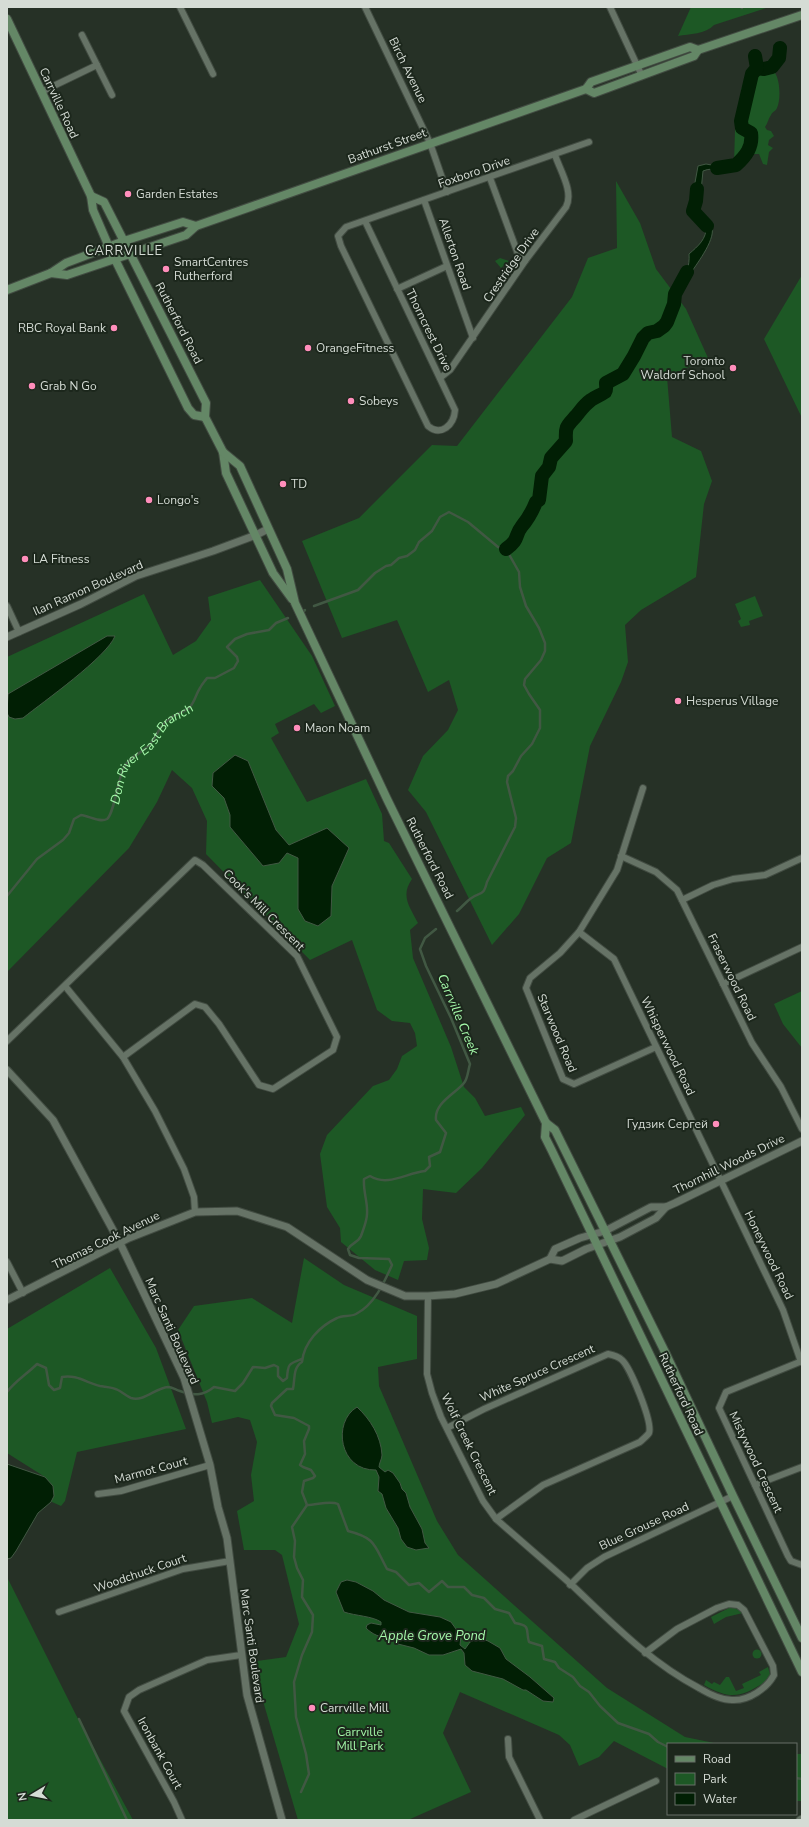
<svg xmlns="http://www.w3.org/2000/svg" width="809" height="1827" viewBox="0 0 809 1827" font-family="'Nunito Sans',sans-serif">
<style>
.green{fill:#1d5825}
.water{fill:#011f04;stroke:#415843}
.lines{fill:none;stroke-linecap:round;stroke-linejoin:round}
.stream{stroke:#415843;stroke-width:2.5}
.river{stroke:#011f04;stroke-width:14}
.minor-casing{stroke:#424c42;stroke-width:8}
.tertiary-casing{stroke:#424c42;stroke-width:9}
.secondary-casing{stroke:#424c42;stroke-width:10}
.minor{stroke:#667366;stroke-width:6}
.tertiary{stroke:#667366;stroke-width:7}
.secondary{stroke:#648766;stroke-width:8}
.poi-dot{fill:#ff8ebb;stroke:#1c271c;stroke-width:1.5}
.labels{text-anchor:middle;stroke-width:4;stroke-linejoin:round;paint-order:stroke}
.street-label{font-size:12px;fill:#d5dcd5;stroke:#1c271c}
.poi-label{font-size:12px;fill:#d5dcd5;stroke:#1c271c;text-anchor:start}
.park-label{font-size:12px;fill:#a2f6a7;stroke:#1c271c}
.neighbourhood-label{font-size:13px;letter-spacing:1px;fill:#d5dcd5;stroke:#1c271c}
.water-label{font-size:13px;font-style:italic;fill:#a5f9aa;stroke:#1c271c}
</style>
<rect width="100%" height="100%" fill="#263126"/>
<g class="green">
<path d="M691 7H769L714 25C706 34 689 34 678 36Z"/>
<path d="M777 57 780 60 775 73C780 80 781 100 777 108 776 111 772 112 771 115 768 119 768 123 765 127L767 130 771 131 774 136 769 140 768 145 773 148 769 152 767 165 763 164 759 154H752L749 152 737 168 734 164 735 130 740 124 742 116 743 95 741 90 746 75 753 68 756 60 765 66 773 62Z"/>
<path d="M616 181 640 223 656 269 686 309 708 358 667 377 672 437 701 451 712 481 704 504 696 577 641 610 625 625 628 662 621 682 590 746 571 843 547 858 519 914 492 945 426 812 408 790 423 756 448 730 458 710 449 680 428 692 397 620 342 638 302 541 359 518 432 445 457 446 572 297 588 258 617 248Z"/>
<path d="M500 258 509 261 501 268 495 261Z"/>
<path d="M802 275V418L764 339Z"/>
<path d="M260 580 312 656 335 706 321 713 314 704 275 724 279 733 271 738 307 802 366 779 382 814 384 841 389 843 412 879C400 896 410 907 418 923L410 930 413 958 451 1047 464 1087 475 1098 485 1116 521 1107 525 1115 482 1168 456 1193 423 1189 422 1219 429 1248 427 1260 404 1261 398 1280 375 1270 341 1242 340 1228 327 1207 320 1154 327 1135 373 1086 389 1080 397 1069 402 1056 417 1046 415 1033 410 1023 392 1021 377 1010 352 940 310 960 206 854 207 821 192 788 172 770 157 802 129 848 7 972V657L144 594 173 655 196 641 211 620 208 597Z"/>
<path d="M755 596 763 616 749 621 750 625 741 627 738 621 741 619 735 604Z"/>
<path d="M802 991V1048L783 1024 774 1004Z"/>
<path d="M304 1258 344 1285 417 1316V1359L378 1367 379 1386 437 1521 458 1555 607 1688 685 1737 719 1744H668V1769L614 1741 599 1757 579 1766 570 1745 559 1735 460 1692 443 1733 471 1792 408 1820H298L263 1701 257 1661 286 1657 299 1624 282 1555 275 1550H244L237 1511 254 1501 251 1475 257 1442 250 1420 238 1417 212 1423 207 1402 178 1330 194 1306 252 1298 292 1323Z"/>
<path d="M110 1268 156 1348 186 1429 77 1452 65 1501 61 1506 43 1498 45 1477 7 1453V1329Z"/>
<path d="M7 1577 76 1715 133 1820H7Z"/>
<path d="M729 1608H736L743 1613 726 1617 714 1624 711 1617Z"/>
<circle cx="757" cy="1654" r="4.5"/>
<path d="M768 1667 770 1674 767 1681C740 1698 731 1700 704 1685L706 1680 712 1684 714 1682 720 1685 726 1677H729L736 1691 744 1688 742 1684 761 1675 759 1672Z"/>
<rect x="796" y="1754" width="6" height="47"/>
</g>
<g class="water">
<path d="M706 164 717 166 734 164 737 168C725 173 714 166 703 171L699 211C702 215 709 221 711 225 718 237 697 263 691 273 688 278 686 284 682 289L679 290 677 285C686 279 690 265 689 254 698 246 707 239 706 226L696 220 694 206 691 203 695 199 696 192 694 188 698 166Z"/>
<path d="M107 636H115C107 657 43 702 23 718L15 719 9 717 7 713 8 694Z"/>
<path d="M235 755 248 761 276 830 289 845 327 828 349 848 332 886 331 916 318 926 305 921 298 909V858L287 853 279 863 263 866 230 827V815L224 798 212 786 213 773Z"/>
<path d="M357 1407C370 1419 381 1436 382 1455 382 1459 379 1463 379 1467L385 1472 388 1470 393 1473 400 1483 402 1489 406 1493 410 1507 422 1529 425 1543 429 1548 416 1550 407 1547 401 1539 398 1528 386 1508 382 1494 378 1491 379 1477 376 1470C339 1471 332 1422 357 1407Z"/>
<path d="M7 1464 45 1477 53 1486 54 1496 51 1502 38 1513 16 1551 11 1558 7 1559Z"/>
<path d="M347 1580 356 1582 373 1591 384 1600 409 1612 440 1617 451 1622 461 1636 460 1645 465 1649 470 1642 479 1638 488 1641 500 1648 506 1659 530 1677 554 1698 553 1702 543 1701 526 1690H523L503 1679 472 1671 465 1665 464 1653 461 1649 443 1655H429L414 1648 398 1644 390 1636C381 1639 372 1634 366 1628L367 1625 371 1623 381 1625V1622C372 1616 356 1616 344 1612L336 1592 341 1582Z"/>
</g>
<g class="lines">
<g class="stream">
<path d="M741 7 742 8"/>
<path d="M314 606 358 590 375 573 386 566 391 565 399 558 407 556 415 550 419 542 432 531 440 517 449 512 468 522 498 547 506 549 519 572 520 587 526 606 539 628 545 643V651L541 660 525 679 524 685 529 694 540 710V728L532 744 521 756 513 771 508 776 507 782 516 818 515 827 487 882C483 898 480 891 470 899 465 903 462 907 457 911"/>
<path d="M304 611 305 610"/>
<path id="s1" d="M7 896 37 859 63 840 69 833 74 819 81 815C89 816 100 823 107 819 114 814 118 778 124 767 130 756 143 753 151 743 157 735 160 725 169 719 175 714 185 712 190 707 195 701 196 694 200 688 202 684 205 681 207 678H215L234 668 238 661 237 657 227 647 235 639 247 634 269 630 276 623 288 618"/>
<path d="M7 1392C15 1381 27 1374 37 1364L46 1368 49 1385 54 1390 60 1388 62 1377C76 1374 87 1383 100 1386 106 1387 113 1387 118 1390 122 1392 126 1396 131 1398 144 1402 155 1388 168 1387 172 1387 176 1390 180 1391 194 1396 203 1396 214 1387L235 1391 243 1383 253 1367 265 1368 274 1365 278 1367V1376L283 1381 287 1378C288 1363 289 1364 302 1359"/>
<path d="M307 1505 302 1492 304 1481 313 1478 315 1476 311 1470 303 1467 300 1465 305 1454 304 1441 309 1429V1426L294 1418 275 1415 271 1406 272 1403 287 1389H293C295 1379 293 1367 302 1362 304 1342 320 1326 337 1318 343 1315 350 1317 356 1314 374 1305 384 1283 392 1265L389 1259 359 1258 350 1255 348 1249C351 1243 358 1243 361 1236 363 1230 367 1221 367 1214 368 1202 363 1192 364 1179L370 1176C388 1187 406 1173 425 1171L430 1166 429 1157 440 1152 446 1133 436 1120C434 1103 455 1094 464 1083 468 1078 468 1070 470 1064L451 1018 426 966 420 949 425 938 436 929"/>
<path d="M307 1505C317 1505 330 1500 338 1504L348 1531C376 1538 374 1545 387 1569L396 1572 409 1585 419 1583 429 1592 442 1581 448 1587H464L472 1595 484 1598 495 1609 509 1613 515 1623C532 1626 525 1629 529 1642L542 1646 544 1659 555 1662 559 1668 573 1677 580 1686 589 1692 600 1706 618 1723 649 1734 658 1742 668 1747"/>
<path d="M79 1719 127 1820"/>
<path d="M796 1778 802 1779"/>
<path d="M301 1792 309 1774 306 1754 296 1717 294 1682 302 1655 312 1632 313 1615 302 1597 303 1580 297 1568 294 1557 295 1541 292 1527 307 1505"/>
</g>
<g class="river">
<path d="M757 68 764 69 772 67 779 58 780 48"/>
<path d="M717 168 736 165C746 156 753 147 751 133L742 128 741 121 752 74 757 68 755 56"/>
<path d="M697 189 696 201 693 211 707 226"/>
<path d="M506 549C520 539 514 536 522 526 528 519 532 512 536 502L539 500 542 476 549 467 551 458 566 441C565 426 567 426 576 416 581 410 584 405 591 400 595 397 601 395 605 392 607 389 606 386 606 383L623 374 634 356 643 338 648 333 657 331 664 326 667 322 674 304 675 294 687 272"/>
</g>
<defs>
<g id="minor">
<path d="M180 7 213 74"/>
<path d="M365 7 430 143 447 192"/>
<path d="M610 7 642 76"/>
<path d="M82 35 112 95"/>
<path d="M41 92 97 65"/>
<path d="M490 178 518 254 525 261"/>
<path d="M424 200 473 338"/>
<path d="M365 221 455 410C454 425 441 437 428 426L341 246 338 236 346 227 589 142"/>
<path d="M397 289 447 266"/>
<path d="M440 378 450 370 525 261 566 207C574 192 560 170 555 155"/>
<path d="M7 606 19 632"/>
<path d="M643 788 617 870 579 932 560 953 530 978 526 988 563 1079 574 1084 656 1047"/>
<path d="M621 856 656 872 677 890 752 1043 781 1087 802 1129"/>
<path d="M682 900 713 885 733 879 765 875 802 858"/>
<path d="M579 932 614 959 783 1310 801 1362"/>
<path d="M723 984 802 947"/>
<path d="M65 986 123 1057 155 1111 184 1169 194 1197 195 1212"/>
<path d="M7 1041 195 860 203 865 297 956 337 1037 333 1050 273 1089 259 1085 219 1024 205 1007 195 1004 123 1057"/>
<path d="M7 1262 23 1293"/>
<path d="M428 1296 427 1374 432 1393 441 1417 483 1501 496 1519C522 1542 548 1564 574 1587 613 1624 651 1663 699 1688 709 1694 720 1700 732 1700 749 1701 767 1688 774 1675L773 1666 744 1610 738 1605 729 1604 717 1608 677 1629 645 1653"/>
<path d="M802 1361 726 1392 719 1408 788 1556 791 1561 802 1565"/>
<path d="M447 1428 484 1409 608 1354C613 1355 618 1356 622 1360 630 1367 653 1422 649 1433 647 1436 643 1439 640 1442L543 1485 496 1519"/>
<path d="M755 1485 802 1467"/>
<path d="M98 1494 121 1491 210 1465"/>
<path d="M570 1585 587 1568 604 1557 733 1496"/>
<path d="M59 1612 183 1569 230 1561"/>
<path d="M508 1739 509 1757 540 1820"/>
<path d="M182 1820 174 1802 124 1711 129 1697 139 1690 207 1660 241 1655"/>
<path d="M574 1820 656 1781"/>
</g>
<g id="tertiary">
<path d="M7 637 81 604 136 576 213 551 256 535 268 529"/>
<path d="M7 1070 53 1120 120 1243 184 1378 210 1465 218 1507 227 1538 247 1695 282 1820"/>
<path d="M550 1259 555 1249 580 1238 605 1231 651 1207H666L675 1203 802 1141"/>
<path d="M7 1300 129 1238 195 1212 237 1211 287 1227 367 1280 405 1296H428L455 1294 496 1284 550 1259 562 1261 586 1249 620 1237 656 1218 666 1207"/>
<path d="M800 1820 802 1819"/>
</g>
<g id="secondary">
<path d="M7 19 91 196 93 210 109 247 188 408 194 415 205 417"/>
<path d="M586 89 594 93 694 56 698 50 802 15"/>
<path d="M91 196 104 202 206 403 205 417 223 452 226 473 273 573 292 599"/>
<path d="M51 273 67 275 186 235 196 226 586 89 591 82 690 47 698 50"/>
<path d="M7 290 51 273 66 263 124 241 183 222 196 226"/>
<path d="M223 452 240 466 287 569 295 603 387 799 546 1123 555 1130 666 1354 733 1496 802 1638"/>
<path d="M546 1123 545 1137 552 1151 802 1672"/>
</g>
</defs>
<use href="#minor" class="minor-casing"/>
<use href="#tertiary" class="tertiary-casing"/>
<use href="#secondary" class="secondary-casing"/>
<use href="#minor" class="minor"/>
<use href="#tertiary" class="tertiary"/>
<use href="#secondary" class="secondary"/>
</g>
<g class="poi-dot">
<circle cx="128" cy="194" r="4"/>
<circle cx="166" cy="269" r="4"/>
<circle cx="114" cy="328" r="4"/>
<circle cx="308" cy="348" r="4"/>
<circle cx="733" cy="368" r="4"/>
<circle cx="32" cy="386" r="4"/>
<circle cx="351" cy="401" r="4"/>
<circle cx="283" cy="484" r="4"/>
<circle cx="149" cy="500" r="4"/>
<circle cx="25" cy="559" r="4"/>
<circle cx="678" cy="701" r="4"/>
<circle cx="297" cy="728" r="4"/>
<circle cx="716" cy="1124" r="4"/>
<circle cx="312" cy="1708" r="4"/>
</g>
<g class="labels">
<g class="street-label">
<text transform="translate(408 70) rotate(64)" y="4">Birch Avenue</text>
<text transform="translate(59 103) rotate(65)" y="4">Carrville Road</text>
<text transform="translate(387 146) rotate(-20)" y="4">Bathurst Street</text>
<text transform="translate(474 172) rotate(-19)" y="4">Foxboro Drive</text>
<text transform="translate(455 254) rotate(71)" y="4">Allerton Road</text>
<text transform="translate(511 265) rotate(-55)" y="4">Crestridge Drive</text>
<text transform="translate(179 323) rotate(63)" y="4">Rutherford Road</text>
<text transform="translate(429 330) rotate(64)" y="4">Thorncrest Drive</text>
<text transform="translate(88 588) rotate(-24)" y="4">Ilan Ramon Boulevard</text>
<text transform="translate(430 858) rotate(63)" y="4">Rutherford Road</text>
<text transform="translate(264 910) rotate(45)" y="4">Cook's Mill Crescent</text>
<text transform="translate(732 977) rotate(64)" y="4">Fraserwood Road</text>
<text transform="translate(557 1033) rotate(67)" y="4">Starwood Road</text>
<text transform="translate(668 1046) rotate(64)" y="4">Whisperwood Road</text>
<text transform="translate(729 1164) rotate(-26)" y="4">Thornhill Woods Drive</text>
<text transform="translate(106 1240) rotate(-26)" y="4">Thomas Cook Avenue</text>
<text transform="translate(769 1255) rotate(64)" y="4">Honeywood Road</text>
<text transform="translate(172 1331) rotate(66)" y="4">Marc Santi Boulevard</text>
<text transform="translate(537 1373) rotate(-24)" y="4">White Spruce Crescent</text>
<text transform="translate(681 1394) rotate(65)" y="4">Rutherford Road</text>
<text transform="translate(469 1444) rotate(64)" y="4">Wolf Creek Crescent</text>
<text transform="translate(756 1462) rotate(65)" y="4">Mistywood Crescent</text>
<text transform="translate(151 1470) rotate(-15)" y="4">Marmot Court</text>
<text transform="translate(644 1526) rotate(-25)" y="4">Blue Grouse Road</text>
<text transform="translate(140 1573) rotate(-19)" y="4">Woodchuck Court</text>
<text transform="translate(252 1646) rotate(82)" y="4">Marc Santi Boulevard</text>
<text transform="translate(160 1753) rotate(61)" y="4">Ironbank Court</text>
</g>
<g class="poi-label">
<text x="136" y="198">Garden Estates</text>
<text x="174" y="266">SmartCentres<tspan x="174" dy="14">Rutherford</tspan></text>
<text x="106" y="332" text-anchor="end">RBC Royal Bank</text>
<text x="316" y="352">OrangeFitness</text>
<text x="725" y="365" text-anchor="end">Toronto<tspan x="725" dy="14">Waldorf School</tspan></text>
<text x="40" y="390">Grab N Go</text>
<text x="359" y="405">Sobeys</text>
<text x="291" y="488">TD</text>
<text x="157" y="504">Longo's</text>
<text x="33" y="563">LA Fitness</text>
<text x="686" y="705">Hesperus Village</text>
<text x="305" y="732">Maon Noam</text>
<text x="708" y="1128" text-anchor="end">Гудзик Сергей</text>
<text x="320" y="1712">Carrville Mill</text>
</g>
<g class="park-label">
<text x="360" y="1736">Carrville<tspan x="360" dy="14">Mill Park</tspan></text>
</g>
<g class="neighbourhood-label">
<text x="124" y="255">CARRVILLE</text>
</g>
<g class="water-label">
<text dy="5" stroke="none"><textPath href="#s1" startOffset="221">Don River East Branch</textPath></text>
<text transform="translate(459 1014) rotate(67)" y="5">Carrville Creek</text>
<text x="432" y="1640">Apple Grove Pond</text>
</g>
</g>
<rect width="809" height="1827" fill="none" stroke="#d5dcd5" stroke-width="16"/>
<rect x="667" y="1743" width="130" height="72" fill="#1c271c" stroke="#666f66"/>
<rect x="675" y="1756" width="20" height="6" fill="#648766" stroke="#666f66"/>
<text x="703" y="1763" font-size="12" fill="#d5dcd5">Road</text>
<rect x="675" y="1773" width="20" height="12" fill="#1d5825" stroke="#666f66"/>
<text x="703" y="1783" font-size="12" fill="#d5dcd5">Park</text>
<rect x="675" y="1793" width="20" height="12" fill="#011f04" stroke="#666f66"/>
<text x="703" y="1803" font-size="12" fill="#d5dcd5">Water</text>
<g transform="translate(32 1795) rotate(260)" stroke="#1c271c" stroke-width="3" paint-order="stroke">
<path d="M0-3L7 15L0 10L-7 15Z" fill="#d5dcd5"/>
<text y="-6" font-size="11" font-weight="bold" text-anchor="middle" fill="#d5dcd5">N</text>
</g>
</svg>
